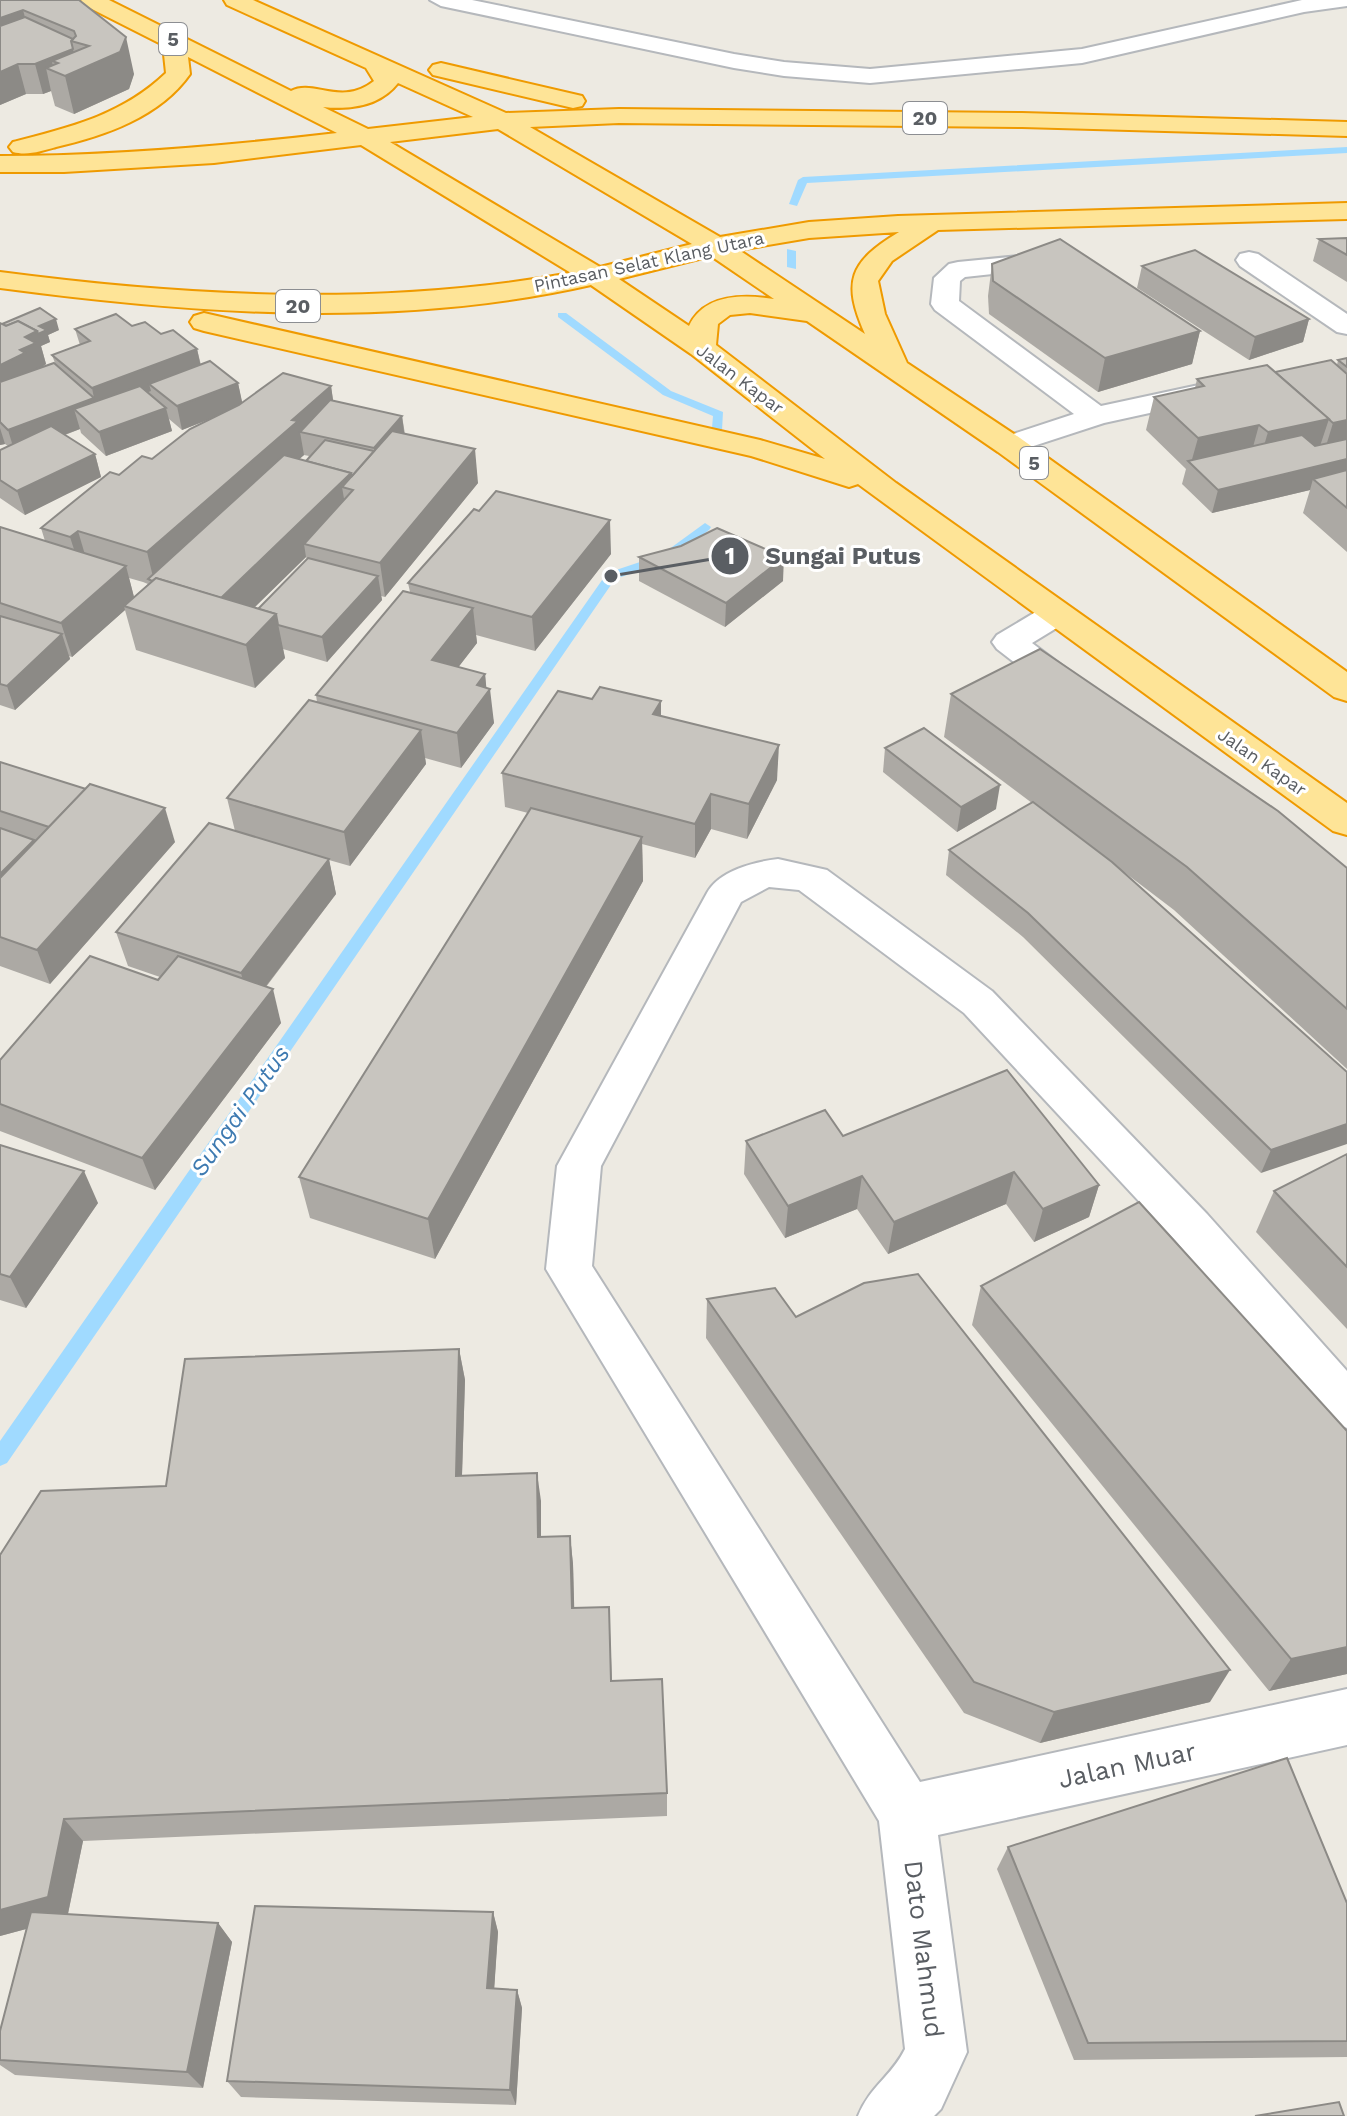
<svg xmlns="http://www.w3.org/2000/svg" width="1347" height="2116" viewBox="0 0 1347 2116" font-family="'Work Sans',sans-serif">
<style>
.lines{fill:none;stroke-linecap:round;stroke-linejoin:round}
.stream{fill:#a0daff;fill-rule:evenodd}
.minor-casing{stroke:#b5b8bc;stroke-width:4}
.trunk-casing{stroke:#ef9a00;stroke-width:4}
.minor{fill:#fff;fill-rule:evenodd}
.trunk{fill:#fee497;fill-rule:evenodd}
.wall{fill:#aca9a4;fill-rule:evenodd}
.shaded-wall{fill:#8c8a86}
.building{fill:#c8c5bf;stroke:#8c8a86;stroke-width:2}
.labels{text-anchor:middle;stroke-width:6;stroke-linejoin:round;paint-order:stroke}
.far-street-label{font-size:18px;fill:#5a5e63;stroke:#fff}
.shield{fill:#fff;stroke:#8c8e92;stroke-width:2}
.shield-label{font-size:20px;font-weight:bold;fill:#5a5e63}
.water-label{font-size:24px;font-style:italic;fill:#3d7ab1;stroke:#fff}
.near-street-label{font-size:26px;fill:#5a5e63;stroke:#fff}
.leader{fill:none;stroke:#5a5e63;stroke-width:3}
.callout-dot{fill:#5a5e63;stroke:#fff;stroke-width:3}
.mark-label{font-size:24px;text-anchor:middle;font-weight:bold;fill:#fff}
.callout-label{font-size:24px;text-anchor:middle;font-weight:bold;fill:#5a5e63;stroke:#fff;stroke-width:6;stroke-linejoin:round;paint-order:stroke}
</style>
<rect width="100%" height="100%" fill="#edeae2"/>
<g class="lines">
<g class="stream">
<path d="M1347 147V153L807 183 797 206 789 204 798 180 803 177Z"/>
<path d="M787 249 796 251V269L787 267Z"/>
<path d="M558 313H566L671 391 723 412 722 430 712 428 713 416 663 395 558 317Z"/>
<path d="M705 523 711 527 709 530 669 561 615 579 7 1463 0 1466V1441L607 573 661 555Z"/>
</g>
<defs>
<g id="minor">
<path d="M430 0H472L734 54 784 62 870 69 1082 49 1302 0H1347V6L1304 12 1082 63 870 83 784 76 734 68 441 6Z"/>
<path d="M1249 252 1258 254 1347 314V334L1337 332 1240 266 1236 260 1240 254Z"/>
<path d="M1050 253 1059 255 1063 261 1059 267 965 277 960 281 959 301 1101 406 1208 383 1218 386 1222 392 1218 398 1104 423 1009 454 998 451 994 445 998 439 1074 414 935 310 931 304 934 278 949 264 958 262Z"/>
<path d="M1056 604 1068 607 1073 614 1068 621 1032 643 1084 682 1089 690 1084 698 1072 701 1060 698 997 649 992 642 997 635 1044 607Z"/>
<path d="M778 859 827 870 992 991 1207 1214 1347 1371V1428L1330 1421 1175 1240 964 1013 799 890 769 887 741 902 601 1166 592 1266 920 1782 1347 1689V1745L938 1835 967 2052 941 2109 934 2116H858C870 2086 891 2077 905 2049L879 1821 546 1269 557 1166 707 893C719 871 753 862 778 859Z"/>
</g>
<g id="trunk">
<path d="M81 0H109L291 91C314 79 341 107 374 81L366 68 227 5 224 0H253L506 113 619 109 1022 113 1347 122V136L1022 127 619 123 530 127 720 237 809 222 898 216 1347 203V219L938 230 892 261 878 281 885 314 907 363 1020 438 1347 672V701L1334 697 998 452 807 321 750 313 730 315 718 324 716 345 896 483 1347 803V835L1333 831 858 484 849 487 751 456 204 331 194 328 190 322 194 316 204 313 760 440 825 459 691 354 591 285C397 329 195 314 0 288V272C190 297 381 307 571 273L361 145 214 163 64 172H0V156C113 156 225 146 337 133L188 57 190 74C160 117 104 136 56 147 42 151 27 156 13 152L9 147 13 142C71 127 122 115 166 73L163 45 84 5ZM398 83 473 117 368 129 323 107C350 110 380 106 398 83ZM498 129 692 244 600 267 390 142ZM899 232C849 262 842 282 865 334L739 250 809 238ZM711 256 774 299C742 294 704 294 689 326L619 279Z"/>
<path d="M441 63 582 96 585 101 582 106 573 108 433 75 429 70 433 65Z"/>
</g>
</defs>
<use href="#minor" class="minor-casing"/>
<use href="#trunk" class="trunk-casing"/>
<use href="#minor" class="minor"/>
<use href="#trunk" class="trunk"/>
</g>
<g class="wall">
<path d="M0 0H79L134 74 129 89 74 114 55 106 51 91 43 94H26L0 105Z"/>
<path d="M1347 238V282L1313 261 1319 239Z"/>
<path d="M992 264 1200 331 1192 364 1098 392 989 314 988 296Z"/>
<path d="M1142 266 1309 319 1303 342 1249 360 1137 288Z"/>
<path d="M0 323 59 330 48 335 50 342 41 346 46 364 43 367 55 363 52 355 80 345 75 329 132 326 161 334 197 349 201 365 238 383 242 403 331 386 333 401 402 416 405 434 478 483 385 597 381 596 382 600 327 662 283 649 285 658 255 688 136 650 125 610 72 657 69 656 70 659 15 710 0 705V527L45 541 41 528 119 475 152 459 212 418 182 430 169 419 172 431 106 456 81 433 80 429 65 435 95 454 101 477 25 515 0 498V450L8 446 5 444 0 445ZM303 449 304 455 309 456 306 461 299 459 304 455ZM306 557 307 559 258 609 254 608ZM129 578 143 582 148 584 134 597Z"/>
<path d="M1347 358V552L1303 513 1310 490 1212 513 1182 484 1186 469 1146 430 1154 397 1195 388 1197 379 1276 372 1337 365 1338 360Z"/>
<path d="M611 554 535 651 476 635 477 643 458 667 485 674 486 687 494 723 461 768 425 758 426 764 350 866 329 860 336 894 266 987 281 1023 155 1190 0 1131V1060L158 980 160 977 128 966 116 932 235 831 227 798 317 702 316 695 410 592 408 583Z"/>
<path d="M639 557 783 581 725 627 639 581Z"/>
<path d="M951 694 1347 868V1069L1174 910 1124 872 1347 1072 1261 1173 1023 937 946 875 949 850 1032 803 944 737Z"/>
<path d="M661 716 777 780 747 839 711 829 695 858 642 844 643 881 435 1259 310 1218 299 1177 528 813 505 807 502 773Z"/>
<path d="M885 748 996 809 957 832 883 772Z"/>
<path d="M0 762 175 842 50 984 0 966Z"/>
<path d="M843 1136 1099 1185 1089 1217 1034 1242 1006 1204 888 1254 857 1209 785 1238 744 1174 746 1141Z"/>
<path d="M0 1145 98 1203 26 1308 0 1300Z"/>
<path d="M1347 1154V1329L1256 1232 1274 1191Z"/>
<path d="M981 1286 1347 1431V1674L1269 1691 972 1325Z"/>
<path d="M707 1299 796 1317 1210 1702 1040 1743 964 1713 706 1338Z"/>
<path d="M459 1349 465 1380 462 1476 541 1501V1537L570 1536 573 1564 574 1608 610 1633 612 1681 667 1793V1816L83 1841 68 1914 218 1923 232 1942 203 2088 15 2075 0 2065V2031L26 1929 0 1936V1555L166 1486Z"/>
<path d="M1008 1847 1347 1903V2057L1074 2060 997 1869Z"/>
<path d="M493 1912 498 1932 494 1989 517 1990 522 2008 516 2105 241 2097 227 2081Z"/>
</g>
<g class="shaded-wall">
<path d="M23 10 33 47 0 59V18Z"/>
<path d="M126 37 134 74 129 89 74 114 65 76 58 63 52 61 54 72 46 68 51 91 43 94 35 64 73 49 78 71Z"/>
<path d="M18 64 26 94 0 105V72Z"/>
<path d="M56 319 59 330 48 335 50 342 41 346 46 364 43 366 46 376 0 403V365L18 356 25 337 39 326Z"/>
<path d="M1309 319 1303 342 1249 360 1255 337Z"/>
<path d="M1200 331 1192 364 1098 392 1105 358Z"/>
<path d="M197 349 202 372 149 384 151 391 98 411 74 409 80 429 15 453 8 430 94 398 92 388Z"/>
<path d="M238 383 243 406 182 430 177 406Z"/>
<path d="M331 386 336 420 300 432 304 455 160 583 154 581 147 552 292 420Z"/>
<path d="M166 408 172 431 106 456 99 432Z"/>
<path d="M402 416 405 439 375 457 374 448Z"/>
<path d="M1329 419 1318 452 1258 466 1268 432Z"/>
<path d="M1347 420V441L1326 446 1333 423Z"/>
<path d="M1259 425 1250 458 1191 463 1198 438Z"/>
<path d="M0 428 5 444 0 445Z"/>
<path d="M475 449 478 483 385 597 380 563Z"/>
<path d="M95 454 101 477 25 515 17 491Z"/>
<path d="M1347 459V481L1313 479 1310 490 1212 513 1218 490Z"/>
<path d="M351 473 353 490 342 487 347 516 304 544 306 557 226 635 218 601Z"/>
<path d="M610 520 611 554 535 651 532 617Z"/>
<path d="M78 531 88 565 81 571 70 537Z"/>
<path d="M784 557 783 581 725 627 726 603Z"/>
<path d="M126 566 135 601 124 606 125 610 72 657 61 623Z"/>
<path d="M378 576 382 600 327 662 322 637Z"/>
<path d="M473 608 477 643 437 695 432 660Z"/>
<path d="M276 614 285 658 255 688 246 645Z"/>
<path d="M62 634 70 659 15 710 7 686Z"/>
<path d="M485 674 487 694 490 689 494 723 461 768 457 733 477 685Z"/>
<path d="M661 701V736L653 714Z"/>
<path d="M421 730 426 764 350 866 344 832Z"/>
<path d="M779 745 777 780 747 839 749 804Z"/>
<path d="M1000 785 996 809 957 832 961 807Z"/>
<path d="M711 794V829L695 858V824Z"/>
<path d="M165 808 175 842 50 984 37 950Z"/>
<path d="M642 837 643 881 435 1259 428 1219Z"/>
<path d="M34 840 47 874 0 923V874Z"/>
<path d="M329 859 336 894 250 1007 241 973Z"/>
<path d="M273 989 281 1023 155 1190 142 1158Z"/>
<path d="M1347 1124V1144L1261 1173 1271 1150Z"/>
<path d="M84 1171 98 1203 26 1308 10 1277Z"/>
<path d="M1014 1172 1006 1204 888 1254 894 1222Z"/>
<path d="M862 1176 857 1209 785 1238 788 1206Z"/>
<path d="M1099 1185 1089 1217 1034 1242 1043 1209Z"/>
<path d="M459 1349 465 1380 461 1505 456 1476Z"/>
<path d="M537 1473 541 1501V1565L538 1537Z"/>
<path d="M570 1536 573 1564 575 1635 572 1608Z"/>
<path d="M1347 1647V1674L1269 1691 1291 1659Z"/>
<path d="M1230 1670 1210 1702 1040 1743 1054 1712Z"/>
<path d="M64 1819 83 1841 67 1918 0 1936V1910Z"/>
<path d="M493 1912 498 1932 493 2007 487 1988Z"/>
<path d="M218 1923 232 1942 203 2088 187 2072Z"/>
<path d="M517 1990 522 2008 516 2105 510 2090Z"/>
</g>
<g class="building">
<path d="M0 0H79L126 37 120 52 65 76 46 68 58 63 52 61 89 46 71 41 76 36 74 31 23 10 0 18Z"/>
<path d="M25 17 73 39 71 41 73 49 35 64H18L0 72V26Z"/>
<path d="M1347 238V255L1319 239Z"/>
<path d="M1060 239 1200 331 1105 358 993 281 992 264Z"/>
<path d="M1195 250 1309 319 1255 337 1142 266Z"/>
<path d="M40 308 56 319 39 326 47 330 38 334 37 331 18 321 6 326 2 324Z"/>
<path d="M116 314 132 326 145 322 161 334 173 330 197 349 92 388 52 355 90 341 75 329Z"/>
<path d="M18 321 37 331 25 337 36 343 20 350 25 353 0 365V323L6 326Z"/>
<path d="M1347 358V367L1338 360Z"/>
<path d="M1331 360 1347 374V420L1333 423 1275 372Z"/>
<path d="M210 361 238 383 177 406 149 384Z"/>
<path d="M54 363 94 398 8 430 0 422V382Z"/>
<path d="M1267 365 1329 419 1268 432 1259 425 1198 438 1154 397 1204 386 1197 379Z"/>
<path d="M283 373 331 386 292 420 298 421 147 552 78 531 70 537 41 528 110 472 119 475 142 456 152 459 190 429 239 405Z"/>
<path d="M140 386 166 408 99 432 74 409Z"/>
<path d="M330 400 402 416 374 448 300 432Z"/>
<path d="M51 426 95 454 17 491 0 480V450Z"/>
<path d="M392 431 475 449 380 563 304 544 353 490 342 487Z"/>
<path d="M1302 435 1315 446 1347 439V459L1218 490 1188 461Z"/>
<path d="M325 440 374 451 352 476 351 473 306 461Z"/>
<path d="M284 455 351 473 221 598 156 578 152 581 148 579Z"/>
<path d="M1347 470V508L1313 479Z"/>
<path d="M496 491 610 520 532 617 408 583 474 509 479 511Z"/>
<path d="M0 527 126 566 61 623 0 603Z"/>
<path d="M717 528 784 557 726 603 639 557 681 546Z"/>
<path d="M308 558 378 576 322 637 278 625 276 614 258 609Z"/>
<path d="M156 578 276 614 246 645 124 606Z"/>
<path d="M403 591 473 608 432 660 485 674 477 685 490 689 457 733 316 695Z"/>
<path d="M0 616 62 634 7 686 0 684Z"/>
<path d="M1040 649 1278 811 1347 868V1009L1187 867 951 694Z"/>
<path d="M600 687 661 701 653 714 779 745 749 804 711 794 695 824 502 773 558 691 592 699Z"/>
<path d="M309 700 421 730 344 832 227 798Z"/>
<path d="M924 728 1000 785 961 807 885 748Z"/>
<path d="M0 762 86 789 49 827 0 811Z"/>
<path d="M90 784 165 808 37 950 0 937V878Z"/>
<path d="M1033 802 1112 862 1347 1072V1124L1271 1150 1028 913 949 850Z"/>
<path d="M531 808 642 837 428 1219 299 1177Z"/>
<path d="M209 823 329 859 241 973 116 932Z"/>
<path d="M0 828 34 840 0 874Z"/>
<path d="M90 956 158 980 178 956 273 989 142 1158 0 1104V1060Z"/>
<path d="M1007 1070 1099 1185 1043 1209 1014 1172 894 1222 862 1176 788 1206 746 1141 825 1110 843 1136Z"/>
<path d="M0 1145 84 1171 10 1277 0 1274Z"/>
<path d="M1347 1154V1267L1274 1191Z"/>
<path d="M1139 1202 1347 1431V1647L1291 1659 981 1286Z"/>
<path d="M918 1274 1230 1670 1054 1712 974 1682 707 1299 775 1288 796 1317 864 1283Z"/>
<path d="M459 1349 456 1476 537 1473 538 1537 570 1536 572 1608 609 1607 611 1681 662 1679 667 1793 64 1819 48 1897 0 1910V1555L41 1491 166 1486 185 1359Z"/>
<path d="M1287 1758 1347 1903V2041L1088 2043 1008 1847Z"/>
<path d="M255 1906 493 1912 487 1988 517 1990 510 2090 227 2081Z"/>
<path d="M31 1912 218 1923 187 2072 0 2060V2031Z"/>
<path d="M1339 2102 1344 2116H1255Z"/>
</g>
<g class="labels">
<g class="far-street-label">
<text transform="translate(649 262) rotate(-12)" y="6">Pintasan Selat Klang Utara</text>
<text transform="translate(740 379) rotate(37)" y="6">Jalan Kapar</text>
<text transform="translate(1262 762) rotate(35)" y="6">Jalan Kapar</text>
</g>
<g class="shield">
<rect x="159" y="23" width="28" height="32" rx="6"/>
<rect x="903" y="102" width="44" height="32" rx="6"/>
<rect x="276" y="290" width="44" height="32" rx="6"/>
<rect x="1020" y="447" width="28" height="32" rx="6"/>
</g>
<g class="shield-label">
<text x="173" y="46">5</text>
<text x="925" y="125">20</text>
<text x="298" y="313">20</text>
<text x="1034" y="470">5</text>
</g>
<g class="water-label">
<text transform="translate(240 1111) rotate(-55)" y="8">Sungai Putus</text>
</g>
<g class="near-street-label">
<text transform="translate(1127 1765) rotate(-12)" y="9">Jalan Muar</text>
<text transform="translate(924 1949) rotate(83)" y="9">Dato Mahmud</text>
</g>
</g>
<path class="leader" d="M611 576L730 556"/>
<g class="callout-dot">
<circle cx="611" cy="576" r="8"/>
<circle cx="730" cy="556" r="20"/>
</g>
<g class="mark-label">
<text x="730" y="564">1</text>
</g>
<g class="callout-label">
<text x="843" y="564">Sungai Putus</text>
</g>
</svg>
